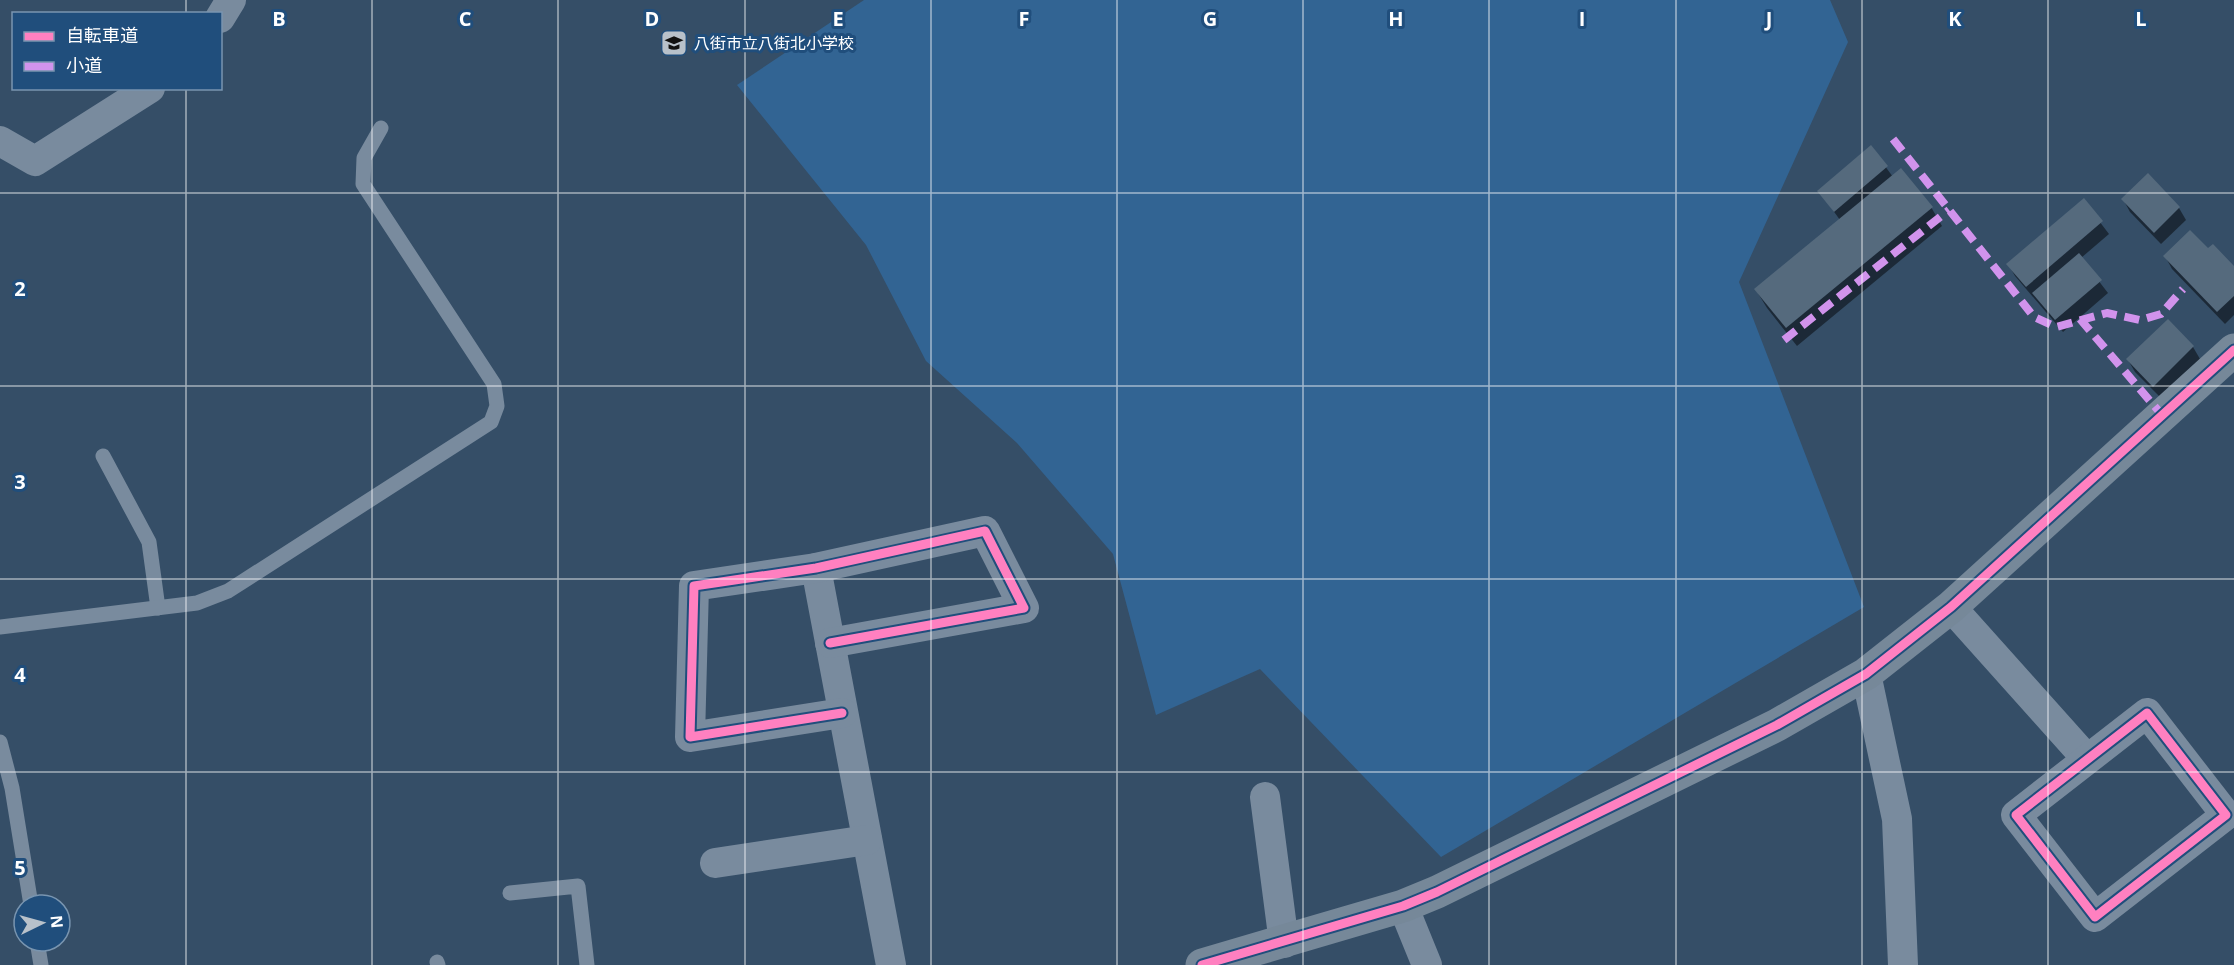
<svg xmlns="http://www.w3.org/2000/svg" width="2234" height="965" viewBox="0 0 2234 965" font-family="'Open Sans','Noto Sans JP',sans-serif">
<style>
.green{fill:#326493}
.shadow{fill:#0007}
.building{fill:#556a7d}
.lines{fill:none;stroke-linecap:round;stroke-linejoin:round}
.lane{stroke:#798b9e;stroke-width:15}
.street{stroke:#798b9e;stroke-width:30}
.secondary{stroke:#768899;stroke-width:33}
.quiet{stroke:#d193ec;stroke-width:8;stroke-dasharray:15 8;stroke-linecap:butt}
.cycleway-casing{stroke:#204e7c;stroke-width:13}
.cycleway{stroke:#ff80c0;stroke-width:9}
.grid{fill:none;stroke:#fff;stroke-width:1.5;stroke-opacity:0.55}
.labels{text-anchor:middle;stroke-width:6;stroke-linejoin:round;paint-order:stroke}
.poi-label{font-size:16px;fill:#fff;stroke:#204e7c;text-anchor:start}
.grid-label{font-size:20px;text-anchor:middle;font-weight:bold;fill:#fff;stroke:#204e7c;stroke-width:6;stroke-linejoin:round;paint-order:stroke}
</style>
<rect width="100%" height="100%" fill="#354e67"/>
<path class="green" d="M864 0H1830L1848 42 1739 282 1864 607 1441 857 1260 669 1156 715 1113 554 1017 443 926 361 866 245 737 85Z"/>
<g class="shadow">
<path d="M1871 147 1893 177 1931 207 1942 226 1797 346 1767 308 1756 290 1840 220 1819 191Z"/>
<path d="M2123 199 2179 208 2186 220 2161 244 2130 212Z"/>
<path d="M2083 200 2109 234 2081 258 2108 293 2063 332 2015 276 2008 264Z"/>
<path d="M2208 250 2234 268V315L2225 324 2172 269 2165 256Z"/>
<path d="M2168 321 2193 347 2200 359 2161 398 2135 372 2128 360Z"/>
</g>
<g class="building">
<path d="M1871 145 1888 166 1834 212 1817 191Z"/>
<path d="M1901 168 1933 207 1786 328 1754 289Z"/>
<path d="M2148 173 2180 207 2154 233 2121 199Z"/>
<path d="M2084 198 2103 221 2026 287 2006 264Z"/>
<path d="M2190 230 2208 248 2213 244 2234 266V296L2217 312 2163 256Z"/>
<path d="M2079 253 2102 280 2055 320 2032 293Z"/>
<path d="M2168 319 2194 346 2153 387 2126 359Z"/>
</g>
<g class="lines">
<g class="lane">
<path d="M103 456 149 542 158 608"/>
<path d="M0 627 197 603 228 591 491 422 497 406 494 384 363 184 364 158 381 128"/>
<path d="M0 742 12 788 31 905"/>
<path d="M510 893 578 886 587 965"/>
<path d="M37 941 41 965"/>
<path d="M437 962 438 965"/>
</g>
<g class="street">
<path d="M220 18 231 0"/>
<path d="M0 141 35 161 150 88"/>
<path d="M816 568 891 965"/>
<path d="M1951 607 2087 759"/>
<path d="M830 643 1024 608 985 531 816 568 694 586 690 737 842 713"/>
<path d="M1866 674 1897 819 1903 965"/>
<path d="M2147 713 2226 815 2095 917 2016 815Z"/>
<path d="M1265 797 1284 943"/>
<path d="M715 863 867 840"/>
<path d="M1403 906 1427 965"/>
</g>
<path class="secondary" d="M1202 965 1403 906 1437 892 1777 725 1866 674 1951 607 2234 350"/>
<g class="quiet">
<path d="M1893 139 2034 317 2056 327 2107 313 2140 320 2161 314 2183 289"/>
<path d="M2080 319 2162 415"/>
<path d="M1784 340 1949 210"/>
</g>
<defs>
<g id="cycleway">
<path d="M830 643 1024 608 985 531 816 568 694 586 690 737 842 713"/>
<path d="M2147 713 2226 815 2095 917 2016 815Z"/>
<path d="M1202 965 1403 906 1437 892 1777 725 1866 674 1951 607 2234 350"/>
</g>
</defs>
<use href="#cycleway" class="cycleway-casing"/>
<use href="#cycleway" class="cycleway"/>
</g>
<path class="grid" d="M186 0V14M372 0V965M558 0V965M745 0V965M931 0V965M1117 0V965M1303 0V965M1489 0V965M1676 0V965M1862 0V965M2048 0V965M186 88V965M0 193H2234M0 386H2234M0 579H2234M0 772H2234"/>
<defs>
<symbol id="school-square" viewBox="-11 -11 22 22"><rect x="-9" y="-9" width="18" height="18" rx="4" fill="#b8c1ca" stroke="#204e7c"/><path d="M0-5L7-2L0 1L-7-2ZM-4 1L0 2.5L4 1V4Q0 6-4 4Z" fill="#111"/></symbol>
</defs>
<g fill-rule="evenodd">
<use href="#school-square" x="659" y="28" width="30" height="30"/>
</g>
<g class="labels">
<g class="poi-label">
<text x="694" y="49">八街市立八街北小学校</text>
</g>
</g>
<g class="grid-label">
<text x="279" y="26">B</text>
<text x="465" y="26">C</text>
<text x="652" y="26">D</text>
<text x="838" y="26">E</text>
<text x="1024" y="26">F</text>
<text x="1210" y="26">G</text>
<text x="1396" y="26">H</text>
<text x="1582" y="26">I</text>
<text x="1769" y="26">J</text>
<text x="1955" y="26">K</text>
<text x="2141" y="26">L</text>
<text x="20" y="296">2</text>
<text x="20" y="489">3</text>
<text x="20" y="682">4</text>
<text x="20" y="875">5</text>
</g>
<rect x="12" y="12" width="210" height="78" fill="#204e7c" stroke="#7995b0" stroke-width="1.5"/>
<rect x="24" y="32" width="30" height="9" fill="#ff80c0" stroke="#7995b0" stroke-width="1.5"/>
<text x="66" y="42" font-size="18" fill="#ffffff">自転車道</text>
<rect x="24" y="62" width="30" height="9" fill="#d193ec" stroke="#7995b0" stroke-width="1.5"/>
<text x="66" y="72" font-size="18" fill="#ffffff">小道</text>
<g transform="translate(42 923) rotate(85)"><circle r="28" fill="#204e7c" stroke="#7995b0" stroke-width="1.5"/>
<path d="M0-4.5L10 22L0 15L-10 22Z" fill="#b8c1ca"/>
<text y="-9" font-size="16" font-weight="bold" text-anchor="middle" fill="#ffffff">N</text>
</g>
</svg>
